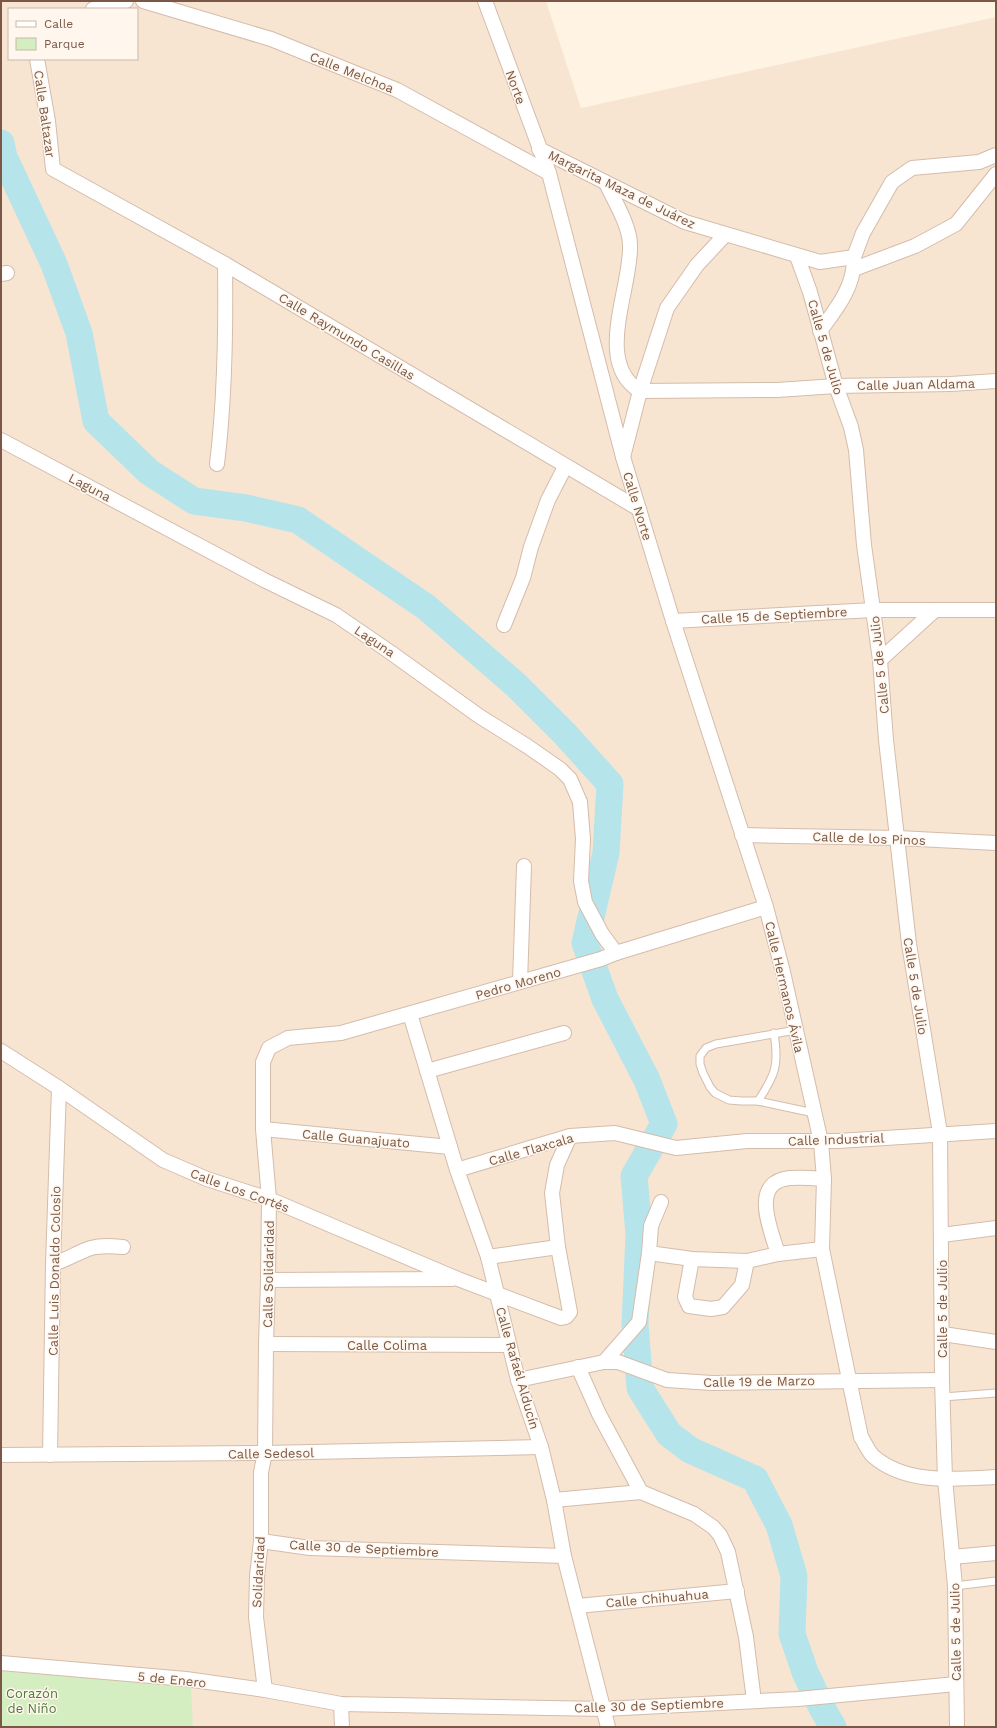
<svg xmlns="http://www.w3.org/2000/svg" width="997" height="1728" viewBox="0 0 997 1728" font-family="'Work Sans',sans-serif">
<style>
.residential{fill:#f7e5d2;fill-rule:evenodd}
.green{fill:#d4eec1}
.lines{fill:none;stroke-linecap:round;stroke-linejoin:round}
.river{stroke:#b6e4eb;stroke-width:27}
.lane-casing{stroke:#d4bcab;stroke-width:9}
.street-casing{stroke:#d4bcab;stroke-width:16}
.lane{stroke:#fff;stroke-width:7}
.street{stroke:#fff;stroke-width:14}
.labels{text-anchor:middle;stroke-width:3;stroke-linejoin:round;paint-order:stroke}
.street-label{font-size:13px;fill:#7a5746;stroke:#fff7ed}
.park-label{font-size:13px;fill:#4f7b3b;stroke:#fff7ed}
</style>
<rect width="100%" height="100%" fill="#fff4e4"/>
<path class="residential" d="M1 1H546L581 108 996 17V1727H1ZM9 9H137V59H9Z"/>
<path class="green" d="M1 1671 191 1687 193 1727H1Z"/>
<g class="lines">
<path class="river" d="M1 143 4 157 54 264 79 333 96 421 149 472 194 501 246 508 298 520 426 607 516 685 565 734 610 784 606 853 585 943 605 999 647 1080 664 1124 634 1176 639 1234 635 1324 640 1388 669 1434 690 1450 755 1479 779 1525 794 1576 792 1634 805 1672 822 1708 833 1727"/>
<defs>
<g id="lane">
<path d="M796 1030 716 1044 706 1048 700 1056V1064L703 1073 710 1087 715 1093 729 1100 741 1101H758L814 1113"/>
<path d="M758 1101C776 1074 779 1065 774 1033"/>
<path d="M943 1397 996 1393"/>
<path d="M955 1586 996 1581"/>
</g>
<g id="street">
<path d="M143 1 271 39 397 90 549 173"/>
<path d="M485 1 549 173 623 457 673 621 766 907 783 972 821 1142 824 1179 822 1249 861 1437C865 1443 868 1451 873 1456 906 1485 956 1479 996 1477"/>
<path d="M93 9 126 1"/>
<path d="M37 59 48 121 53 169 225 264 639 509"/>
<path d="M539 149 685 222 820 262 854 257 863 233 892 182 912 168 979 162 996 155"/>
<path d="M606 183C614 200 630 226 630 245 632 287 593 363 640 391L777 390 836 386 951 384 996 381"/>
<path d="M797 256 810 292 836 386 851 427 856 450 864 545 880 660 886 740 909 944 940 1133 942 1380 945 1479 955 1586 957 1727"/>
<path d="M854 269 915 246 956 224 996 174"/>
<path d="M1 274 7 273"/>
<path d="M820 331C836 309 853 289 854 261"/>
<path d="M1 440 264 580 336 615 390 652 479 716 527 746 560 769 570 779 580 802 583 839 581 881 585 902 602 934 616 953"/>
<path d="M623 457 640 391 667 308 697 265 725 235"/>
<path d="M217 464C225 398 226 331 225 264"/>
<path d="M673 621 873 610H996"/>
<path d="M504 625 523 578 531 547 548 500 565 467"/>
<path d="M880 660 935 610"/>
<path d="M742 835 898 838 996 843"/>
<path d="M520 982 524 866"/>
<path d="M410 1014 457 1170 488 1257 518 1380 541 1447 554 1500 564 1556 608 1727"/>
<path d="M1 1051 59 1088 163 1160 207 1179 269 1199 458 1279 561 1318 566 1317 570 1312 558 1247 552 1193 557 1165 570 1136"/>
<path d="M427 1071 564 1033"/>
<path d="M263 1129 450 1147"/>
<path d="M457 1170 570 1136 615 1133 676 1148 747 1141H838L996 1131"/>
<path d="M942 1235 996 1228"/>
<path d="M649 1253 692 1259 747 1261 778 1254 822 1249"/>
<path d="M778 1254C771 1230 749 1182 790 1178 801 1177 813 1178 824 1179"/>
<path d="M488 1257 558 1247"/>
<path d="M692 1259 685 1297 689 1306 711 1309 723 1307 742 1285 747 1261"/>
<path d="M53 1264C67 1260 78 1252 91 1248 102 1245 112 1246 123 1247"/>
<path d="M268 1280 452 1279"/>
<path d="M943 1334 996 1342"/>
<path d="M266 1344 509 1345"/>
<path d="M604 1362 639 1322 649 1253 651 1226 661 1202"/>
<path d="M578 1367 599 1414 641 1492"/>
<path d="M518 1380 604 1362H618L667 1380 712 1383 942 1380"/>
<path d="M1 1455 265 1453 541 1447"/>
<path d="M50 1455 53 1264 59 1088"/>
<path d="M554 1500 641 1492 694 1514 713 1527 720 1535 728 1552 746 1637 754 1701"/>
<path d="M261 1541 310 1548 564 1556"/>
<path d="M952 1557 996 1553"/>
<path d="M577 1606 737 1591"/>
<path d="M1 1663 186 1679 265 1690 341 1704 604 1709 798 1699 956 1684"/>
<path d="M265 1690 256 1617 257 1576 261 1541V1472L265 1453 266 1344 268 1280 269 1199 263 1129V1062L269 1048 288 1038 341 1033 601 959 616 953 766 907"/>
<path d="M341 1704 342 1727"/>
</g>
</defs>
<use href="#lane" class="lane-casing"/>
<use href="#street" class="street-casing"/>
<use href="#lane" class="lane"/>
<use href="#street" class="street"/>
</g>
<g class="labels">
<g class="street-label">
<text transform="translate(352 72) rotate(22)" y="5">Calle Melchoa</text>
<text transform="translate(516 87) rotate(70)" y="5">Norte</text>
<text transform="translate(45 114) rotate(82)" y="5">Calle Baltazar</text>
<text transform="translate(622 189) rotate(26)" y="5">Margarita Maza de Juárez</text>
<text transform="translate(347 336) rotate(31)" y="5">Calle Raymundo Casillas</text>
<text transform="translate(826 347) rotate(74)" y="5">Calle 5 de Julio</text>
<text transform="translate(916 384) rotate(-1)" y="5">Calle Juan Aldama</text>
<text transform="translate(90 487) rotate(28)" y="5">Laguna</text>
<text transform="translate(638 506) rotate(73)" y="5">Calle Norte</text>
<text transform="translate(774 615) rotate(-3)" y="5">Calle 15 de Septiembre</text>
<text transform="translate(375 641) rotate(34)" y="5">Laguna</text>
<text transform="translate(879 665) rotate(-96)" y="5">Calle 5 de Julio</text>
<text transform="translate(869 838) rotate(2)" y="5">Calle de los Pinos</text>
<text transform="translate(518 983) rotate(-16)" y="5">Pedro Moreno</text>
<text transform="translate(916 986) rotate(81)" y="5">Calle 5 de Julio</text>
<text transform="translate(785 987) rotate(77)" y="5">Calle Hermanos Ávila</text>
<text transform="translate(356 1138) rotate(5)" y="5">Calle Guanajuato</text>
<text transform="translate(836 1139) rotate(-2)" y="5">Calle Industrial</text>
<text transform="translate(531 1149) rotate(-16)" y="5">Calle Tlaxcala</text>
<text transform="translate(240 1190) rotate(20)" y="5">Calle Los Cortés</text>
<text transform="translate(54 1271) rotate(-89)" y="5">Calle Luis Donaldo Colosio</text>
<text transform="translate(268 1274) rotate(-89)" y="5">Calle Solidaridad</text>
<text transform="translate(942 1309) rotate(-90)" y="5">Calle 5 de Julio</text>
<text x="387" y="1350">Calle Colima</text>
<text transform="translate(518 1368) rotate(74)" y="5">Calle Rafaél Alducín</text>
<text transform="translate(759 1381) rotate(-1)" y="5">Calle 19 de Marzo</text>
<text transform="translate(271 1453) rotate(-1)" y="5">Calle Sedesol</text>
<text transform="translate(364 1548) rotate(3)" y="5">Calle 30 de Septiembre</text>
<text transform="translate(258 1572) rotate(-87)" y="5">Solidaridad</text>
<text transform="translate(657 1598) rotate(-5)" y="5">Calle Chihuahua</text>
<text transform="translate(955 1632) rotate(-91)" y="5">Calle 5 de Julio</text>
<text transform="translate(172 1679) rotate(6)" y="5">5 de Enero</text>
<text transform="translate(649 1705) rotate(-2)" y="5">Calle 30 de Septiembre</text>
</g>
<g class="park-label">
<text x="32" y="1698">Corazón<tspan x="32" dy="15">de Niño</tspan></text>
</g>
</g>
<rect width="997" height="1728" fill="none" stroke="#7a5746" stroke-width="4"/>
<rect x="8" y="8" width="130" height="52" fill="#fff7ed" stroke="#cab7aa"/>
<rect x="16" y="21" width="20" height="6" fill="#ffffff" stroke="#cab7aa"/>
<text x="44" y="28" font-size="12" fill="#7a5746">Calle</text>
<rect x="16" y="38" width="20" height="12" fill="#d4eec1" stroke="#cab7aa"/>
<text x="44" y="48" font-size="12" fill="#7a5746">Parque</text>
</svg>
